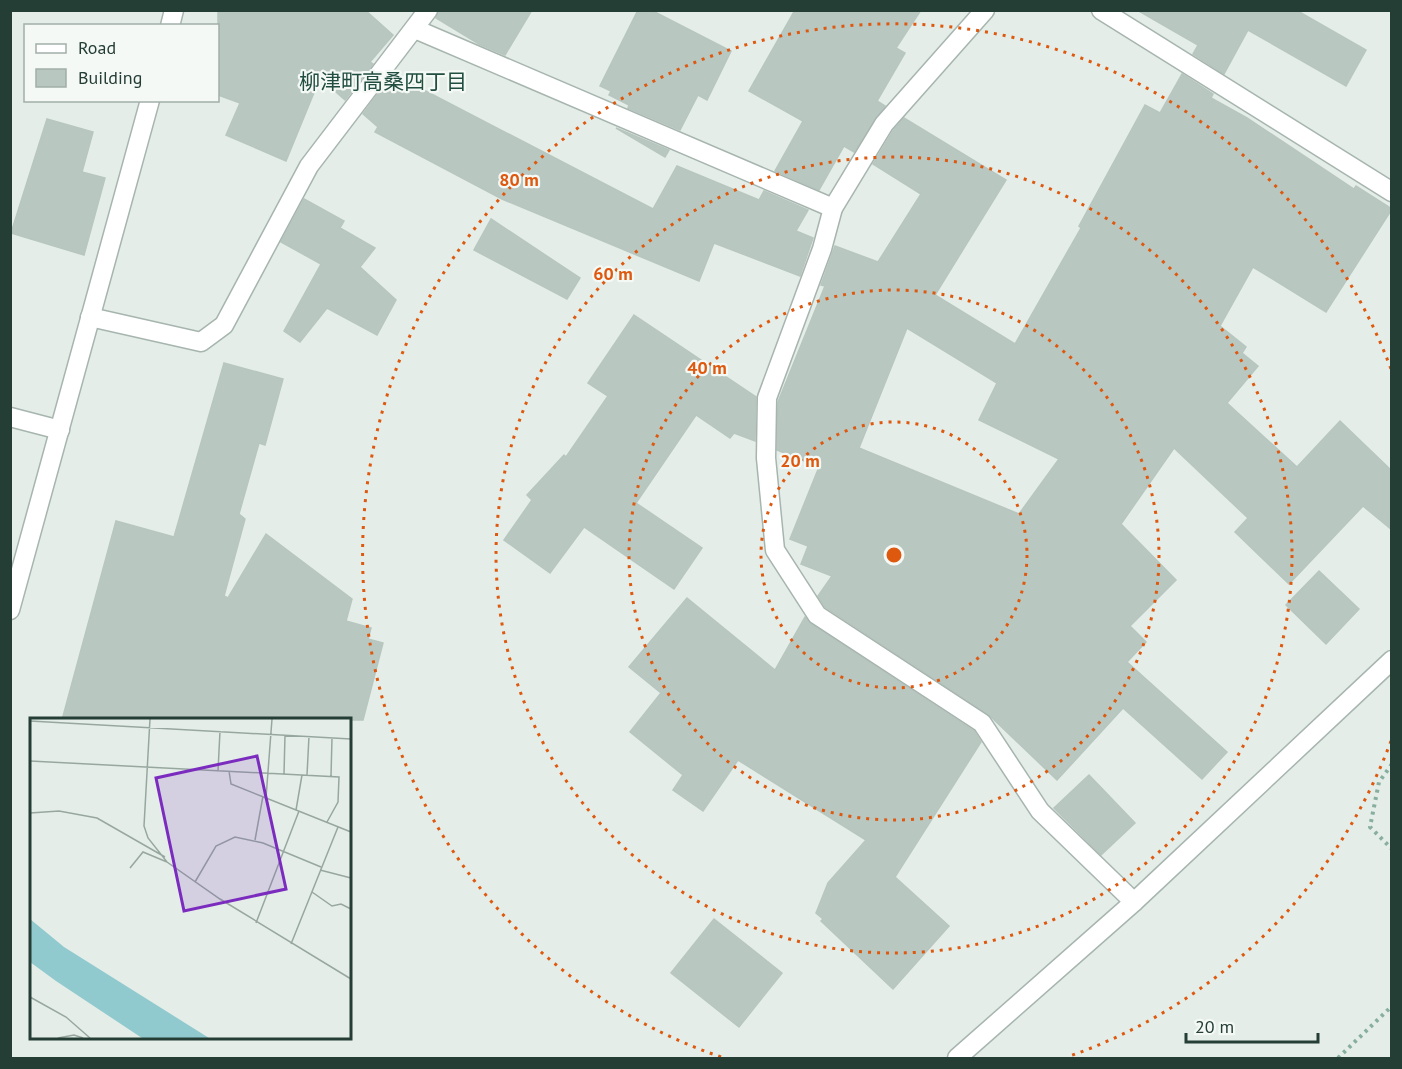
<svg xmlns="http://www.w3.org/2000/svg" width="1402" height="1069" viewBox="0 0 1402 1069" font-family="'PT Sans','Noto Sans JP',sans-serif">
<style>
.building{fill:#b9c7c1;stroke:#b7c6bf;stroke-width:1.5;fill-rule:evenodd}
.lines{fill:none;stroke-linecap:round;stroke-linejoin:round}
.minor-casing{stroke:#a7b5af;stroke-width:21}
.path{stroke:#87ae9f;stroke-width:4;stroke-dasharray:3 4.5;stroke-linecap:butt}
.minor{stroke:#fff;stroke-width:18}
.ring{fill:none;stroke:#de580e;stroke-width:3;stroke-dasharray:3 6}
.labels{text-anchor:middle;stroke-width:4.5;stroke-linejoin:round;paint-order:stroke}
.neighbourhood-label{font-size:21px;fill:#214e40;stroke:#f5f9f6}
.inset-road{fill:none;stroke:#97a7a0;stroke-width:1.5}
.view{fill:#7b2cbf;fill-opacity:0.15;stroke:#7b2cbf;stroke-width:3}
.inset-edge{fill:none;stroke:#243d35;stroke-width:3}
.centre{fill:#de580e;stroke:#f5f9f6;stroke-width:3}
.ring-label{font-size:18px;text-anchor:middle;font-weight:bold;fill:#de580e;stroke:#f5f9f6;stroke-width:4.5;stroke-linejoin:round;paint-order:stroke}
</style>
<rect width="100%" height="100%" fill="#e4ede8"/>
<g class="building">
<path d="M218 10H365L393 35 370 62 373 64 345 100 320 78 286 161 226 135 240 103 218 95Z"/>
<path d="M439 10H532L505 55 479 44 436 18Z"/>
<path d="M638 10H651L731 51 707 100 698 95 680 130 628 108 629 105 609 95 611 91 600 86Z"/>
<path d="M795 10H921L896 48 905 53 877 101 885 106 854 152 844 146 819 190 775 171 803 121 749 91Z"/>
<path d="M1137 10H1296L1366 50 1346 86 1248 30 1224 74 1193 54 1198 45Z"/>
<path d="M393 74 653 209 677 166 759 200 764 191 808 210 796 231 813 238 800 276 714 243 699 281 502 199 375 132 378 127 363 114Z"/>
<path d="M1182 74 1213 94 1211 98 1247 118 1354 189 1356 186 1392 209 1326 312 1253 267 1220 326 1246 347 1242 353 1258 366 1227 403 1297 467 1340 421 1392 471V530L1363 506 1289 584 1235 532 1248 518 1174 448 1121 524 1176 580 1130 626 1146 642 1127 662 1227 752 1202 779 1123 708 1057 780 988 714 825 607 818 596 832 576 801 564 808 546 790 539 819 467 777 450 778 402 825 286 821 285 835 246 878 262 921 194 873 164 893 131 904 118 1006 180 935 295 1015 344 1081 228 1079 226 1145 105 1160 113ZM907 328 997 383 979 420 1059 459 1019 514 859 448Z"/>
<path d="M47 119 93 132 82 172 105 178 84 255 11 233Z"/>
<path d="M616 128 669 150 665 157Z"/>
<path d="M304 199 344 221 340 228 375 248 360 267 396 300 377 335 327 308 300 342 284 331 321 264 281 242Z"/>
<path d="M491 219 580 278 567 299 474 250Z"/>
<path d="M634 315 756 397 755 441 734 433 730 438 696 415 636 503 702 548 674 589 584 527 550 573 504 540 532 500 527 495 564 455 566 457 608 396 588 383Z"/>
<path d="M224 363 283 379 265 445 259 443 239 514 245 519 224 596 228 598 266 534 352 599 346 621 371 628 368 639 383 643 363 720H62L116 521 174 537Z"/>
<path d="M1319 571 1359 609 1326 644 1286 605Z"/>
<path d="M687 598 775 670 805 617 811 624 974 731 981 742 895 877 949 926 893 989 821 921 823 919 816 913 828 883 866 840 738 760 703 811 673 790 683 775 630 732 661 693 629 667Z"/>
<path d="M1089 775 1135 823 1101 855 1054 808Z"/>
<path d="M714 919 782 973 739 1027 671 973Z"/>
</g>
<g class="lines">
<defs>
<g id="minor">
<path d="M985 10 884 124 833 208 822 249 767 398 766 458 775 550 817 615 982 723 1040 811 1134 902"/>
<path d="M1101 10 1392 192"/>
<path d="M170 26 174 10"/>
<path d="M415 29 833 208"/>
<path d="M90 317 201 342 224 325 309 166 428 10"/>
<path d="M10 417 60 430"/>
<path d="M10 610 150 100"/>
<path d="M957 1058 1134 902 1392 660"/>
</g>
</defs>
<use href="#minor" class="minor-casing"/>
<g class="path">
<path d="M1392 764 1379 782 1370 827 1392 849"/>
<path d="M1338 1058 1392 1006"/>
</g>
<use href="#minor" class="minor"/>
</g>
<g class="ring">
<circle cx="894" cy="555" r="133"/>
<circle cx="894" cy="555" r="265"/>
<circle cx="894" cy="555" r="398"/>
<path d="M1391 741A531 531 0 0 1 1067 1057M721 1057A531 531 0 1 1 1391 369"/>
</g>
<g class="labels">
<g class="neighbourhood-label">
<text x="383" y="89">柳津町高桑四丁目</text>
</g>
</g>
<g transform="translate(30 718)">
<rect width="321" height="321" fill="#e4ede8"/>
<path d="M0 201 34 229 179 320H112L26 263 0 244Z" fill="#90c9ce"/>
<path class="inset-road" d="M120 1 114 108 118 120 137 144 190 181 321 261M242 1 236 80 321 114M0 3 321 21M0 43 309 59 308 84 297 104M188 53 190 13M199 53 201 66 236 80M254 56 255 17M277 57 279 18M301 58 302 20M266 92 272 57M0 95 29 93 67 100 135 139M225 122 233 78M100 150 113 134 137 144M290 152 321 160M165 164 186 128 205 119 233 125 291 149M282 174 302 188 311 186 321 191M226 205 269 93M261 226 308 109M0 279 36 299 60 320M28 320 44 317 53 320"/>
<path class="view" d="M227 38 256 171 154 193 126 60Z"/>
<rect width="321" height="321" class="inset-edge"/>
</g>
<circle cx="894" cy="555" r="9" class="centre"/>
<g class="ring-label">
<text x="519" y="186">80 m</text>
<text x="613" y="280">60 m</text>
<text x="707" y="374">40 m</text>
<text x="800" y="467">20 m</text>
</g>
<rect width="1402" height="1069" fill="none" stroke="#243d35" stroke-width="24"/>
<rect x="24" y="24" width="195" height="78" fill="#f5f9f6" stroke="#a1aea9" stroke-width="1.5"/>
<rect x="36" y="44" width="30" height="9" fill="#ffffff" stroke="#a1aea9" stroke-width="1.5"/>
<text x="78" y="54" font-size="18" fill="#243d35">Road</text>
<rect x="36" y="69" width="30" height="18" fill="#b9c7c1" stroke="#a1aea9" stroke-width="1.5"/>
<text x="78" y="84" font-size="18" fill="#243d35">Building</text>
<path d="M1186 1033v9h132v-9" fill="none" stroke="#243d35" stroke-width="3"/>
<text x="1195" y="1033" font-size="18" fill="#243d35" stroke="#f5f9f6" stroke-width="4.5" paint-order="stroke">20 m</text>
</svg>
